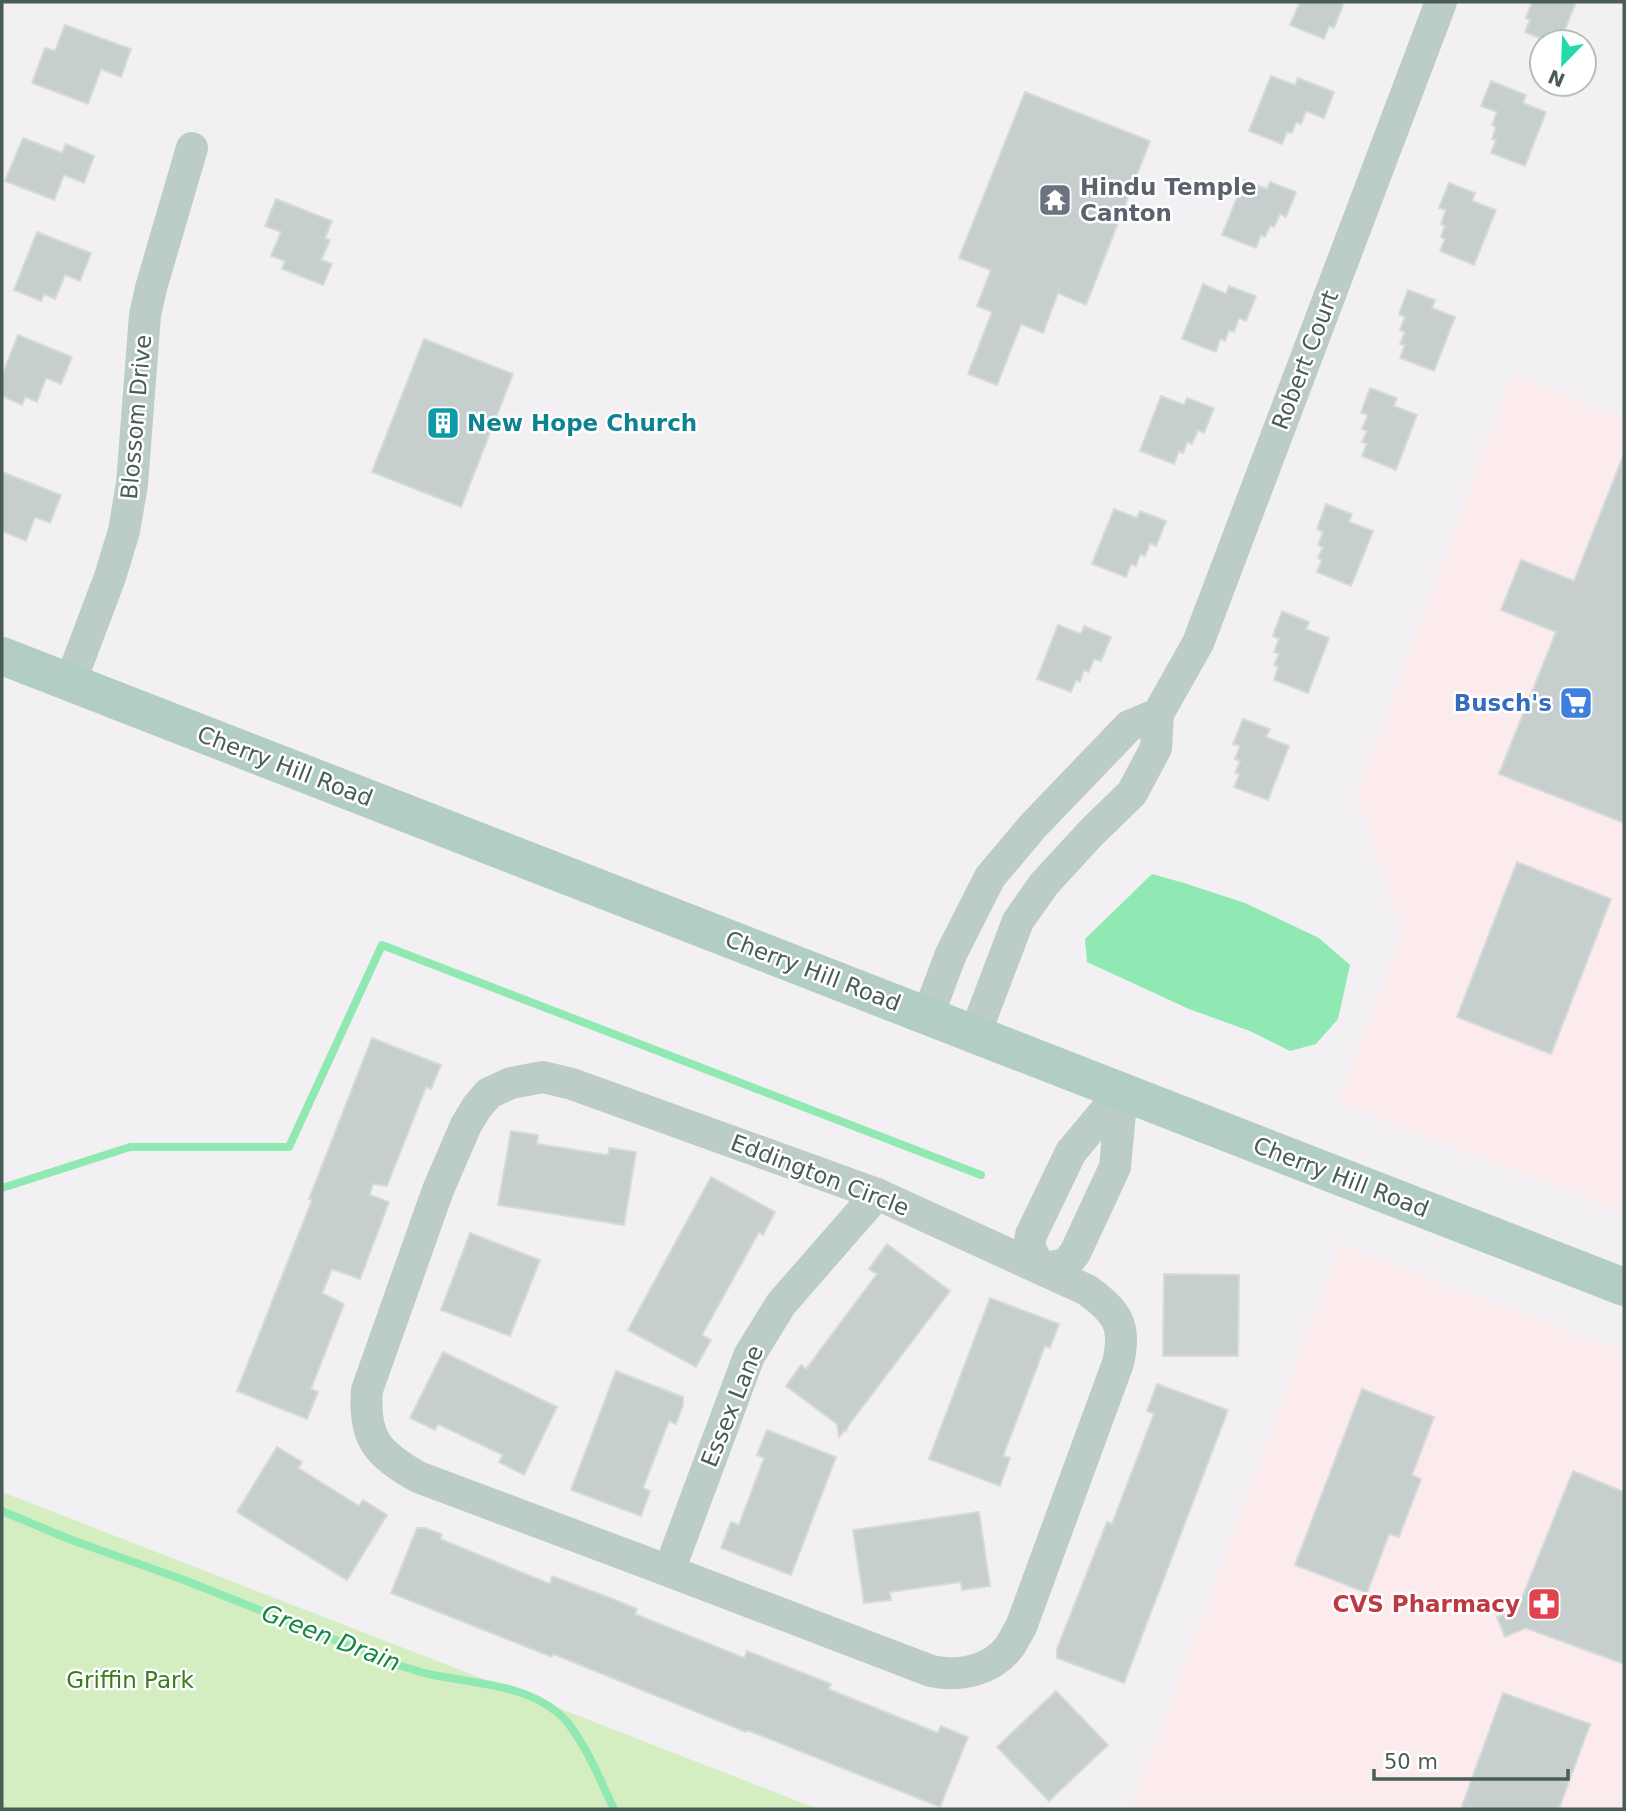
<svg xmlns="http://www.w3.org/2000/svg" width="1626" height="1811" viewBox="0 0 1626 1811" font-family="'DejaVu Sans',sans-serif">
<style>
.commercial{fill:#fbebed}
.green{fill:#d4edc1}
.water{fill:#90e8b2}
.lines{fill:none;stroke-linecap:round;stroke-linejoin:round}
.stream{stroke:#90e8b2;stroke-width:8}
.building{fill:#c7cfce;stroke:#d4dbda;stroke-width:2}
.minor{stroke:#bcccc6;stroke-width:32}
.major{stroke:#b1cdc4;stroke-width:38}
.labels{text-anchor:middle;stroke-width:5;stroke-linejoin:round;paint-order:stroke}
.worship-label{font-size:23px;font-weight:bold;fill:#5b616d;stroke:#fff;text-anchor:start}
.street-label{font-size:23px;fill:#495d56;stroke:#fff}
.culture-label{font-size:23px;font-weight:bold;fill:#0d838f;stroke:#fff;text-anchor:start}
.shop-label{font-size:23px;font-weight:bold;fill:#366cbe;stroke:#fff;text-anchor:end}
.health-label{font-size:23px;font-weight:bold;fill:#be3a42;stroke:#fff;text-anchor:end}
.park-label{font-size:23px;fill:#3b7c1c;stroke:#fff}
.water-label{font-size:24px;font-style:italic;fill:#13873f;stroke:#fff}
</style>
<rect width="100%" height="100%" fill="#f2f0f2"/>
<g class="commercial">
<path d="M1512 375 1624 418V1213L1338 1102 1402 934 1357 796Z"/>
<path d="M1340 1245 1624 1352V1809H1131Z"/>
</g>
<path class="green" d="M2 1492 818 1809H2Z"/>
<path class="water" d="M1152 874 1184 883 1245 903 1319 938 1350 965 1338 1019 1316 1044 1290 1051 1250 1031 1189 1009 1087 962 1085 939Z"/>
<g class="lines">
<g class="stream">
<path d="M2 1188 130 1147H289L382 945 981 1175"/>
<path d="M2 1511 69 1539 184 1580 401 1666C412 1669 422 1673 433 1675 478 1684 536 1685 568 1723 588 1749 600 1780 614 1809"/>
</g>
</g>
<g class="building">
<path d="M1300 2H1344L1334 28 1329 26 1324 39 1290 25Z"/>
<path d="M1532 2H1576L1560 42H1550L1525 32 1530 20 1526 18Z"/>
<path d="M65 25 131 49 121 77 101 69 88 104 32 83 45 48 55 51Z"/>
<path d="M1271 76 1295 85 1298 78 1334 92 1324 118 1306 111 1301 124 1296 122 1292 133 1287 132 1282 144 1249 131Z"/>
<path d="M1491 81 1526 95 1523 103 1546 112 1525 166 1491 153 1496 140 1492 139 1496 127 1492 125 1497 112 1481 106Z"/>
<path d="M1025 92 1150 141 1086 305 1058 293 1043 333 1021 324 997 385 968 374 992 312 977 306 991 270 959 258Z"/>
<path d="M23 138 62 153 66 144 94 156 84 183 64 175 54 200 5 181Z"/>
<path d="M1244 180 1267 189 1270 182 1296 192 1286 217 1280 214 1274 227 1270 226 1265 237 1261 235 1256 248 1222 235Z"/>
<path d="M1449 183 1475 193 1472 201 1496 210 1474 265 1440 251 1445 239 1441 237 1445 226 1441 224 1446 210 1439 208Z"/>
<path d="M276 199 332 221 325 238 330 240 321 260 332 264 323 285 282 269 285 261 271 256 281 232 265 226Z"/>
<path d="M37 232 91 253 80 281 65 275 55 299 44 294 41 301 14 290Z"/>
<path d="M1203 284 1226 294 1229 286 1256 296 1246 321 1239 318 1234 332 1229 330 1225 341 1220 339 1216 352 1182 339Z"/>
<path d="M1408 290 1435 300 1432 308 1455 317 1434 371 1400 358 1405 345 1400 344 1405 332 1400 330 1405 317 1399 314Z"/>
<path d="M18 335 72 357 61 384 46 378 37 402 25 397 22 405 2 396V376Z"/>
<path d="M424 339 513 374 461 507 372 472Z"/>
<path d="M1370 388 1397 398 1394 406 1417 415 1396 470 1362 456 1367 444 1362 442 1367 431 1362 429 1368 415 1361 413Z"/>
<path d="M1161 396 1184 405 1187 398 1214 408 1204 433 1198 430 1192 444 1187 442 1183 453 1179 451 1174 464 1140 451Z"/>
<path d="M1623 456 1624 457V823L1499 774 1556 632 1501 610 1521 560 1574 581Z"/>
<path d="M2 472 61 495 50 523 35 517 26 541 2 531Z"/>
<path d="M1326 504 1352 514 1349 522 1373 531 1351 586 1317 572 1322 560 1318 558 1323 547 1318 545 1323 532 1317 529Z"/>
<path d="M1114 509 1137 518 1140 511 1166 521 1156 546 1150 543 1145 556 1140 554 1136 566 1131 564 1126 577 1092 564Z"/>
<path d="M1282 611 1309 622 1306 629 1329 638 1308 693 1274 680 1278 667 1274 665 1279 654 1274 652 1279 639 1273 636Z"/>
<path d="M1058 625 1081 634 1084 626 1111 637 1101 661 1094 659 1089 672 1084 670 1080 682 1076 680 1071 692 1037 679Z"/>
<path d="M1243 719 1270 729 1266 737 1289 746 1268 800 1234 787 1240 774 1235 773 1240 761 1235 759 1240 746 1233 744Z"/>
<path d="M1517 862 1611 899 1551 1054 1457 1017Z"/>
<path d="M372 1038 441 1065 431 1089 426 1087 387 1186 373 1184 370 1195 389 1202 360 1279 332 1269 322 1293 344 1304 311 1389 318 1392 307 1419 237 1391 312 1200 309 1199Z"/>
<path d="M511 1131 538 1135 537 1144 608 1155 609 1148 636 1152 624 1225 498 1205Z"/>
<path d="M711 1177 775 1212 763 1235 759 1232 702 1335 711 1340 696 1367 628 1330Z"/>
<path d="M470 1233 540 1260 510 1336 441 1310Z"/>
<path d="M887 1244 950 1291 848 1426 846 1431 845 1430 839 1437 837 1424 786 1386 801 1365 806 1369 877 1274 869 1269Z"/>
<path d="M1164 1274 1239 1275 1238 1356H1163Z"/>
<path d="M990 1298 1059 1324 1050 1348 1045 1346 1003 1456 1010 1458 1000 1486 929 1459Z"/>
<path d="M443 1352 557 1407 524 1475 499 1462 503 1455 438 1424 435 1430 410 1418Z"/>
<path d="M616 1371 683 1397V1405L676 1424 669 1421 643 1488 650 1491 641 1516 571 1490Z"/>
<path d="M1157 1384 1228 1410 1124 1683 1057 1658V1649L1107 1522 1112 1524 1154 1414 1147 1411Z"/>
<path d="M1362 1389 1434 1417 1412 1475 1421 1479 1399 1537 1389 1534 1367 1593 1295 1565Z"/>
<path d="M767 1430 836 1457 791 1575 721 1548 731 1522 739 1525 764 1458 757 1455Z"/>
<path d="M277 1447 302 1462 298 1468 359 1506 363 1500 387 1515 347 1580 237 1512Z"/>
<path d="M1573 1471 1624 1492V1664L1526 1628 1505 1637 1497 1617 1518 1608Z"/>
<path d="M979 1512 990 1586 962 1590 961 1582 890 1592 891 1600 864 1603 853 1530Z"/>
<path d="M417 1528H425L442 1534 440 1539 550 1584 552 1576 613 1599 637 1609 635 1614 744 1658 747 1651 831 1684 828 1689 938 1733 941 1726 968 1737 940 1807 747 1730 746 1732 553 1654 552 1657 391 1593Z"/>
<path d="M1056 1691 1108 1745 1049 1801 997 1747Z"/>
<path d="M1503 1693 1590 1724 1559 1809H1461Z"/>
</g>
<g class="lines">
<g class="minor">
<path d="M70 683 110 577 124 531 132 484 145 315 151 288 192 148"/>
<path d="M1158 714 1198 643 1441 2"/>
<path d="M928 1015 951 954 990 877 1033 826 1129 726 1158 714 1156 748 1132 793 1091 833 1044 884 1018 921 975 1034"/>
<path d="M543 1077 572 1084 877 1194 1087 1290C1117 1312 1127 1325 1118 1363L1021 1627C1017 1633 1014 1640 1010 1646 992 1671 959 1677 931 1671L669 1571 418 1477C378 1454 363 1439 367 1390L438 1190 466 1125 477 1107 489 1093 511 1083Z"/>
<path d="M1122 1091 1115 1167 1075 1253 1066 1264 1041 1269 1029 1247 1031 1235 1071 1152Z"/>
<path d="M669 1571 749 1356 781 1304 877 1194"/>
</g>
<path class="major" d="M2 656 1624 1287"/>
</g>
<defs>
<symbol id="temple-square" viewBox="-11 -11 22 22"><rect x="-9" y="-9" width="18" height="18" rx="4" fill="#6b7280" stroke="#fff"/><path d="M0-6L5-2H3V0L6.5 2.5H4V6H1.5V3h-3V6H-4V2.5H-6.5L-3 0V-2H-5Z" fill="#fff"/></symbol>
<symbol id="building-square" viewBox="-11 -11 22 22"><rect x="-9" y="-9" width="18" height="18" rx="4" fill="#0f9aa8" stroke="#fff"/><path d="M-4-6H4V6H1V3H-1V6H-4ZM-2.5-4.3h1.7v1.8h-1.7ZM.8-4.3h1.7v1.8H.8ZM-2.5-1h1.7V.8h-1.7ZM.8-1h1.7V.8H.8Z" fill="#fff"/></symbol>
<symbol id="supermarket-square" viewBox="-11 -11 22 22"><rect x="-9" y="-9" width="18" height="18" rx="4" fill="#3f7fe0" stroke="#fff"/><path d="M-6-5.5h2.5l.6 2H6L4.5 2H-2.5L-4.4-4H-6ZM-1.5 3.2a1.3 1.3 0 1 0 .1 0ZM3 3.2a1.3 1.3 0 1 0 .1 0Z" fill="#fff"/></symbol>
<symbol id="pharmacy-square" viewBox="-11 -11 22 22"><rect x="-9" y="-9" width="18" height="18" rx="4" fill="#e0444e" stroke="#fff"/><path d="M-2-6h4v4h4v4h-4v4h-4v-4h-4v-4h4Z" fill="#fff"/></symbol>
</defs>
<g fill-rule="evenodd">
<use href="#temple-square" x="1036" y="181" width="38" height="38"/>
<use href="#building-square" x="424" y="404" width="38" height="38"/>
<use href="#supermarket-square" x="1557" y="684" width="38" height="38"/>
<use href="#pharmacy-square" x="1525" y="1585" width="38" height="38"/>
</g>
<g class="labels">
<g class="worship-label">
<text x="1080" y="195">Hindu Temple<tspan x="1080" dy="26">Canton</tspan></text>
</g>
<g class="street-label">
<text transform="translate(1305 360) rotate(-69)" y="8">Robert Court</text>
<text transform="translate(136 417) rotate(-85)" y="8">Blossom Drive</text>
<text transform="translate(285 766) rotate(21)" y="8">Cherry Hill Road</text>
<text transform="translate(813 971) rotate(21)" y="8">Cherry Hill Road</text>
<text transform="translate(820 1175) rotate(21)" y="8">Eddington Circle</text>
<text transform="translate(1341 1177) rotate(21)" y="8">Cherry Hill Road</text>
<text transform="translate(732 1406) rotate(-68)" y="8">Essex Lane</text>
</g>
<g class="culture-label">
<text x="467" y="431">New Hope Church</text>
</g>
<g class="shop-label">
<text x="1552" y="711">Busch's</text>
</g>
<g class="health-label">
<text x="1520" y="1612">CVS Pharmacy</text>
</g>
<g class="park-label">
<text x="130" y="1688">Griffin Park</text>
</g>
<g class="water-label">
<text transform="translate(331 1638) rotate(21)" y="8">Green Drain</text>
</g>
</g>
<rect width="1626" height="1811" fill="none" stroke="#495d56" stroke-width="7"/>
<g transform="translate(1563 63) rotate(203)"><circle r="33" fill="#ffffff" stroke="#b6bebb" stroke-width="2"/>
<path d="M0-5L12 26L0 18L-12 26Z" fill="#22dbaa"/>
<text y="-10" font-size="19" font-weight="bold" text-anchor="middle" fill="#495d56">N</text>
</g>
<path d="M1374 1769v10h194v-10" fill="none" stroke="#495d56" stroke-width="3.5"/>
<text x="1384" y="1769" font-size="21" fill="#495d56" stroke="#ffffff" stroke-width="5" paint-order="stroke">50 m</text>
</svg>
